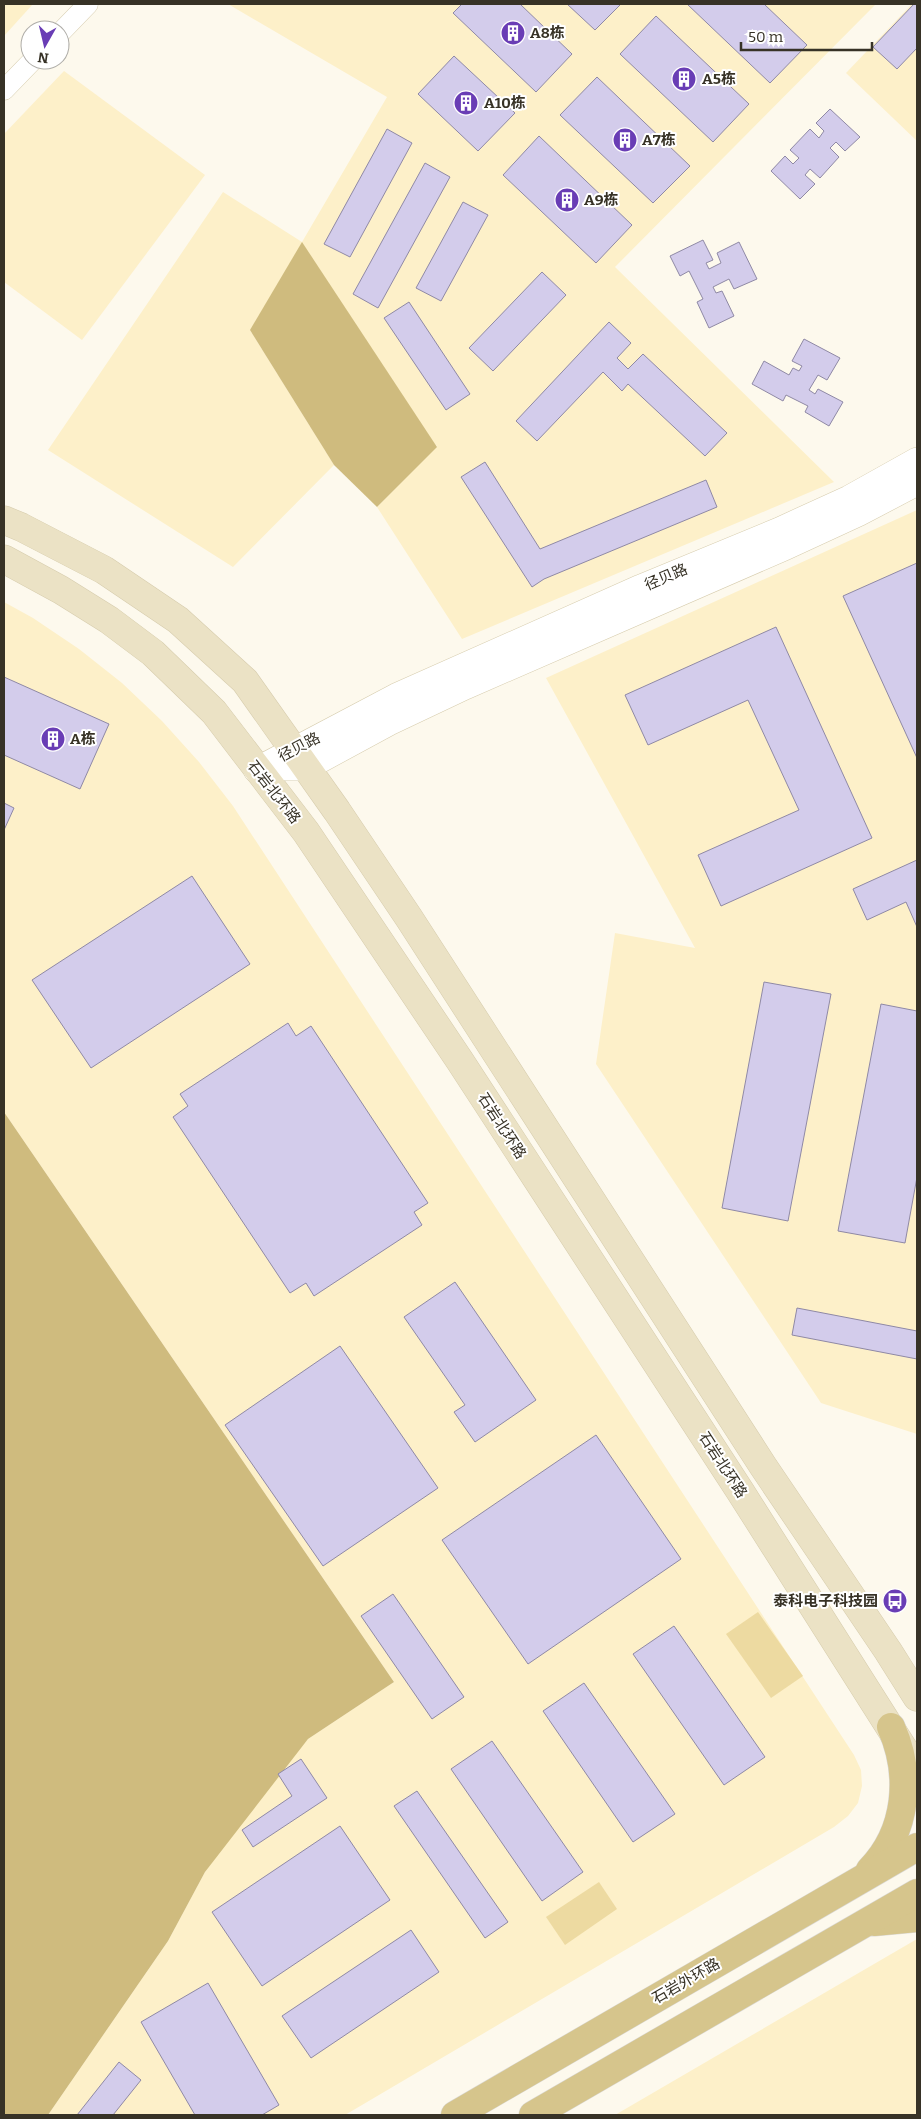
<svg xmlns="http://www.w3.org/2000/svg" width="921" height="2119" viewBox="0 0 921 2119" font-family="Bitter,'Noto Sans SC',serif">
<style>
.built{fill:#fdf0c9}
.green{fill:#eddaa1}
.forest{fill:#cfbb7e}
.building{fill:#d3cceb;stroke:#8f89a5}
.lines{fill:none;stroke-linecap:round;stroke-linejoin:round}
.minor-casing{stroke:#d6ccad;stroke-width:21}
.tertiary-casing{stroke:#d6ccad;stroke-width:26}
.secondary-casing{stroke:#d6ccad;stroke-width:29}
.primary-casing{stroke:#dbdad8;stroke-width:29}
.minor{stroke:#fff;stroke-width:20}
.tertiary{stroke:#fff;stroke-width:25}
.secondary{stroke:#ebe2c5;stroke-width:28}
.primary{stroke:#d6c58c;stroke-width:28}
.labels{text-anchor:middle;stroke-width:4;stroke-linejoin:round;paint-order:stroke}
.poi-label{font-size:15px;font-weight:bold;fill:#373226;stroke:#fff;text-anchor:start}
.street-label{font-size:15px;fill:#373226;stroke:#fff}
</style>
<rect width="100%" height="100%" fill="#fdf9ed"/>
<g class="built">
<path d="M4 4H33L4 36Z"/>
<path d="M228 4H876L615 267 834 482 462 639 377 507 437 446 250 330 334 465 233 567 48 450 223 192 302 242 387 97Z"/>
<path d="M912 4H917V141L846 73Z"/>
<path d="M64 71 205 175 82 340 4 282V134Z"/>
<path d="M917 510V1434L821 1403 596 1064 615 933 695 948 546 678Z"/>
<path d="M4 602 33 618 79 649 122 683 162 721 199 762 233 806 854 1755 861 1770 862 1786 858 1803 848 1816 834 1827 345 2115H48L168 1941 205 1872 257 1798 308 1739 394 1682 4 1112Z"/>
<path d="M917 1939V2115H615Z"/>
</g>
<g class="green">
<path d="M758 1612 803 1676 771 1698 726 1634Z"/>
<path d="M599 1882 617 1909 565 1945 546 1917Z"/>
</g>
<g class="forest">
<path d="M302 242 437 447 377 507 334 465 250 330Z"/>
<path d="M4 1112 394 1682 308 1739 205 1872 168 1941 48 2115H4Z"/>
</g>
<g class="building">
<path d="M462 4H520L572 54 536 92 453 13Z"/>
<path d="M567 4H621L595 30Z"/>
<path d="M687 4H764L807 45 770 83Z"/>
<path d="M914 4H917V48L897 69 873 47Z"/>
<path d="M656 16 749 104 713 142 620 54Z"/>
<path d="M454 56 515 113 478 151 418 94Z"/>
<path d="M597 77 690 166 653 203 560 115Z"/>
<path d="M830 109 860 137 845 151 836 142 830 148 839 157 820 178 810 169 805 175 815 184 800 199 771 171 785 156 793 164 799 158 790 150 810 129 819 138 824 131 816 123Z"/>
<path d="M387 129 412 143 350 257 324 244Z"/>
<path d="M539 136 632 225 596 263 503 175Z"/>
<path d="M425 163 450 177 378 308 353 294Z"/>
<path d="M463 202 488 215 441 301 416 288Z"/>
<path d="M703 240 713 260 706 263 709 269 721 263 717 253 739 242 757 279 734 289 729 279 713 287 716 293 722 291 734 316 709 328 697 302 703 299 689 271 680 276 670 256Z"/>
<path d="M542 272 566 295 493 371 469 348Z"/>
<path d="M409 302 470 394 446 410 384 318Z"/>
<path d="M609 322 631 343 617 358 628 369 643 354 727 433 705 456 628 384 622 391 603 372 537 441 516 421Z"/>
<path d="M804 339 840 358 827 380 818 375 809 390 815 394 818 389 843 402 829 426 805 412 808 406 786 395 783 401 752 384 764 361 789 375 793 368 799 371 802 366 792 361Z"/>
<path d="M485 462 540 549 706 480 717 507 544 579 532 587 461 477Z"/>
<path d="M917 563V758L843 596Z"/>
<path d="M776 627 872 838 721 906 698 855 799 810 748 700 648 745 625 695Z"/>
<path d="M4 677 109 724 80 789 4 755Z"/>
<path d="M4 803 14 808 4 830Z"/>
<path d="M917 860V927L906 902 867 920 853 889Z"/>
<path d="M192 876 250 964 91 1068 32 980Z"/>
<path d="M764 982 831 994 788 1221 722 1208Z"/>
<path d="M881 1004 917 1011V1177L905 1243 838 1231Z"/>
<path d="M288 1023 296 1036 311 1026 428 1203 414 1212 422 1225 314 1296 306 1283 290 1293 173 1117 188 1106 180 1094Z"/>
<path d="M455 1282 536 1400 475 1442 454 1412 465 1405 404 1317Z"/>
<path d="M797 1308 917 1331V1359L792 1335Z"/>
<path d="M340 1346 438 1488 323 1566 225 1425Z"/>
<path d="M596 1435 681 1559 528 1664 442 1540Z"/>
<path d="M393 1594 464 1697 432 1719 361 1616Z"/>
<path d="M674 1626 765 1757 724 1785 633 1654Z"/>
<path d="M584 1683 675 1814 633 1842 543 1711Z"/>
<path d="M492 1741 583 1872 542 1901 451 1769Z"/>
<path d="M301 1759 327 1798 253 1847 242 1830 292 1796 278 1774Z"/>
<path d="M417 1791 508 1922 485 1938 394 1806Z"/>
<path d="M340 1826 390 1900 262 1986 212 1912Z"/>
<path d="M411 1930 439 1972 311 2058 282 2016Z"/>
<path d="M208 1983 279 2105 262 2115H195L141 2022Z"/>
<path d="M119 2062 141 2080 113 2115H77Z"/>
</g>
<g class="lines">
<defs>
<g id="minor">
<path d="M60 33 88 4"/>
<path d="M4 90 33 60"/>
</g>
<g id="tertiary">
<path d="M286 768H306L389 723 465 687 784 548 858 514 917 483"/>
<path d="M256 770 396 696 641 587 779 530 849 498 917 460"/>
</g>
<g id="secondary">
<path d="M4 520 21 527 104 570 178 620 245 681 337 811 409 918 763 1466 888 1651 917 1697"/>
<path d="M4 559 61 590 109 620 153 653 214 712 306 832 460 1061 740 1491 917 1770"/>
</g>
<g id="primary">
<path d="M870 1870C908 1831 912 1774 891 1727"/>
<path d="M874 1922 917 1918"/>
<path d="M455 2115 917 1847"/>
<path d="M533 2115 917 1893"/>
</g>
</defs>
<use href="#minor" class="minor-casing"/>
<use href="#tertiary" class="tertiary-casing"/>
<use href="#secondary" class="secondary-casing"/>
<use href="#primary" class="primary-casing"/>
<use href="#minor" class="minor"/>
<use href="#tertiary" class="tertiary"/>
<use href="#secondary" class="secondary"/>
<use href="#primary" class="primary"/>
</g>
<defs>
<symbol id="building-disc" viewBox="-11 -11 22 22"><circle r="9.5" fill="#693db5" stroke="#fff"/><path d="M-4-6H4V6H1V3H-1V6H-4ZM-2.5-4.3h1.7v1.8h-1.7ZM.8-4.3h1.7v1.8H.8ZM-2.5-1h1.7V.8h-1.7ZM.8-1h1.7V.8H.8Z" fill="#fff"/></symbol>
<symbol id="bus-disc" viewBox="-11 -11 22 22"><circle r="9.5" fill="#693db5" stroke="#fff"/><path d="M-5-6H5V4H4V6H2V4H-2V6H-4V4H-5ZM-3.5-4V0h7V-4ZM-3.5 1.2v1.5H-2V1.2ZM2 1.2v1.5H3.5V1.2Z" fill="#fff"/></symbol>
</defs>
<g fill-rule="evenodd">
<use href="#building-disc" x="499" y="19" width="28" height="28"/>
<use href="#building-disc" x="670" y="65" width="28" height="28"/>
<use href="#building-disc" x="452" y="89" width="28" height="28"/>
<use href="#building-disc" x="611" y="126" width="28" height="28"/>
<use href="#building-disc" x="553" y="186" width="28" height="28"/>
<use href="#building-disc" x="39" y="725" width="28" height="28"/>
<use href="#bus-disc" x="881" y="1587" width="28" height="28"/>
</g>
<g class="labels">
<g class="poi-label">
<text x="530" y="38">A8栋</text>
<text x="702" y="84">A5栋</text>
<text x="484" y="108">A10栋</text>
<text x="642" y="145">A7栋</text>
<text x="584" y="205">A9栋</text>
<text x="70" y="744">A栋</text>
<text x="878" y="1606" text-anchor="end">泰科电子科技园</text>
</g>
<g class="street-label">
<text transform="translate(666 577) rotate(-23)" y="5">径贝路</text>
<text transform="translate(299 747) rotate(-28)" y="5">径贝路</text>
<text transform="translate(274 792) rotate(52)" y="5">石岩北环路</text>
<text transform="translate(502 1126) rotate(57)" y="5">石岩北环路</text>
<text transform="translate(723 1465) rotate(57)" y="5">石岩北环路</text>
<text transform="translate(686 1981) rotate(-30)" y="5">石岩外环路</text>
</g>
</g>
<rect width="921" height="2119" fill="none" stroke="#373226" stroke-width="10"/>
<g transform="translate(45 45) rotate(188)"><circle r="24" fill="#ffffff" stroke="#afada8"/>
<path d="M0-4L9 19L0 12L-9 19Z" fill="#693db5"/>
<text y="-8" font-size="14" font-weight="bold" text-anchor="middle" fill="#373226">N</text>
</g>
<path d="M741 42v8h131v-8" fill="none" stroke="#373226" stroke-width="2.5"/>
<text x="748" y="42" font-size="15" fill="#373226" stroke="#ffffff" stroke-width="4" paint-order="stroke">50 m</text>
</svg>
